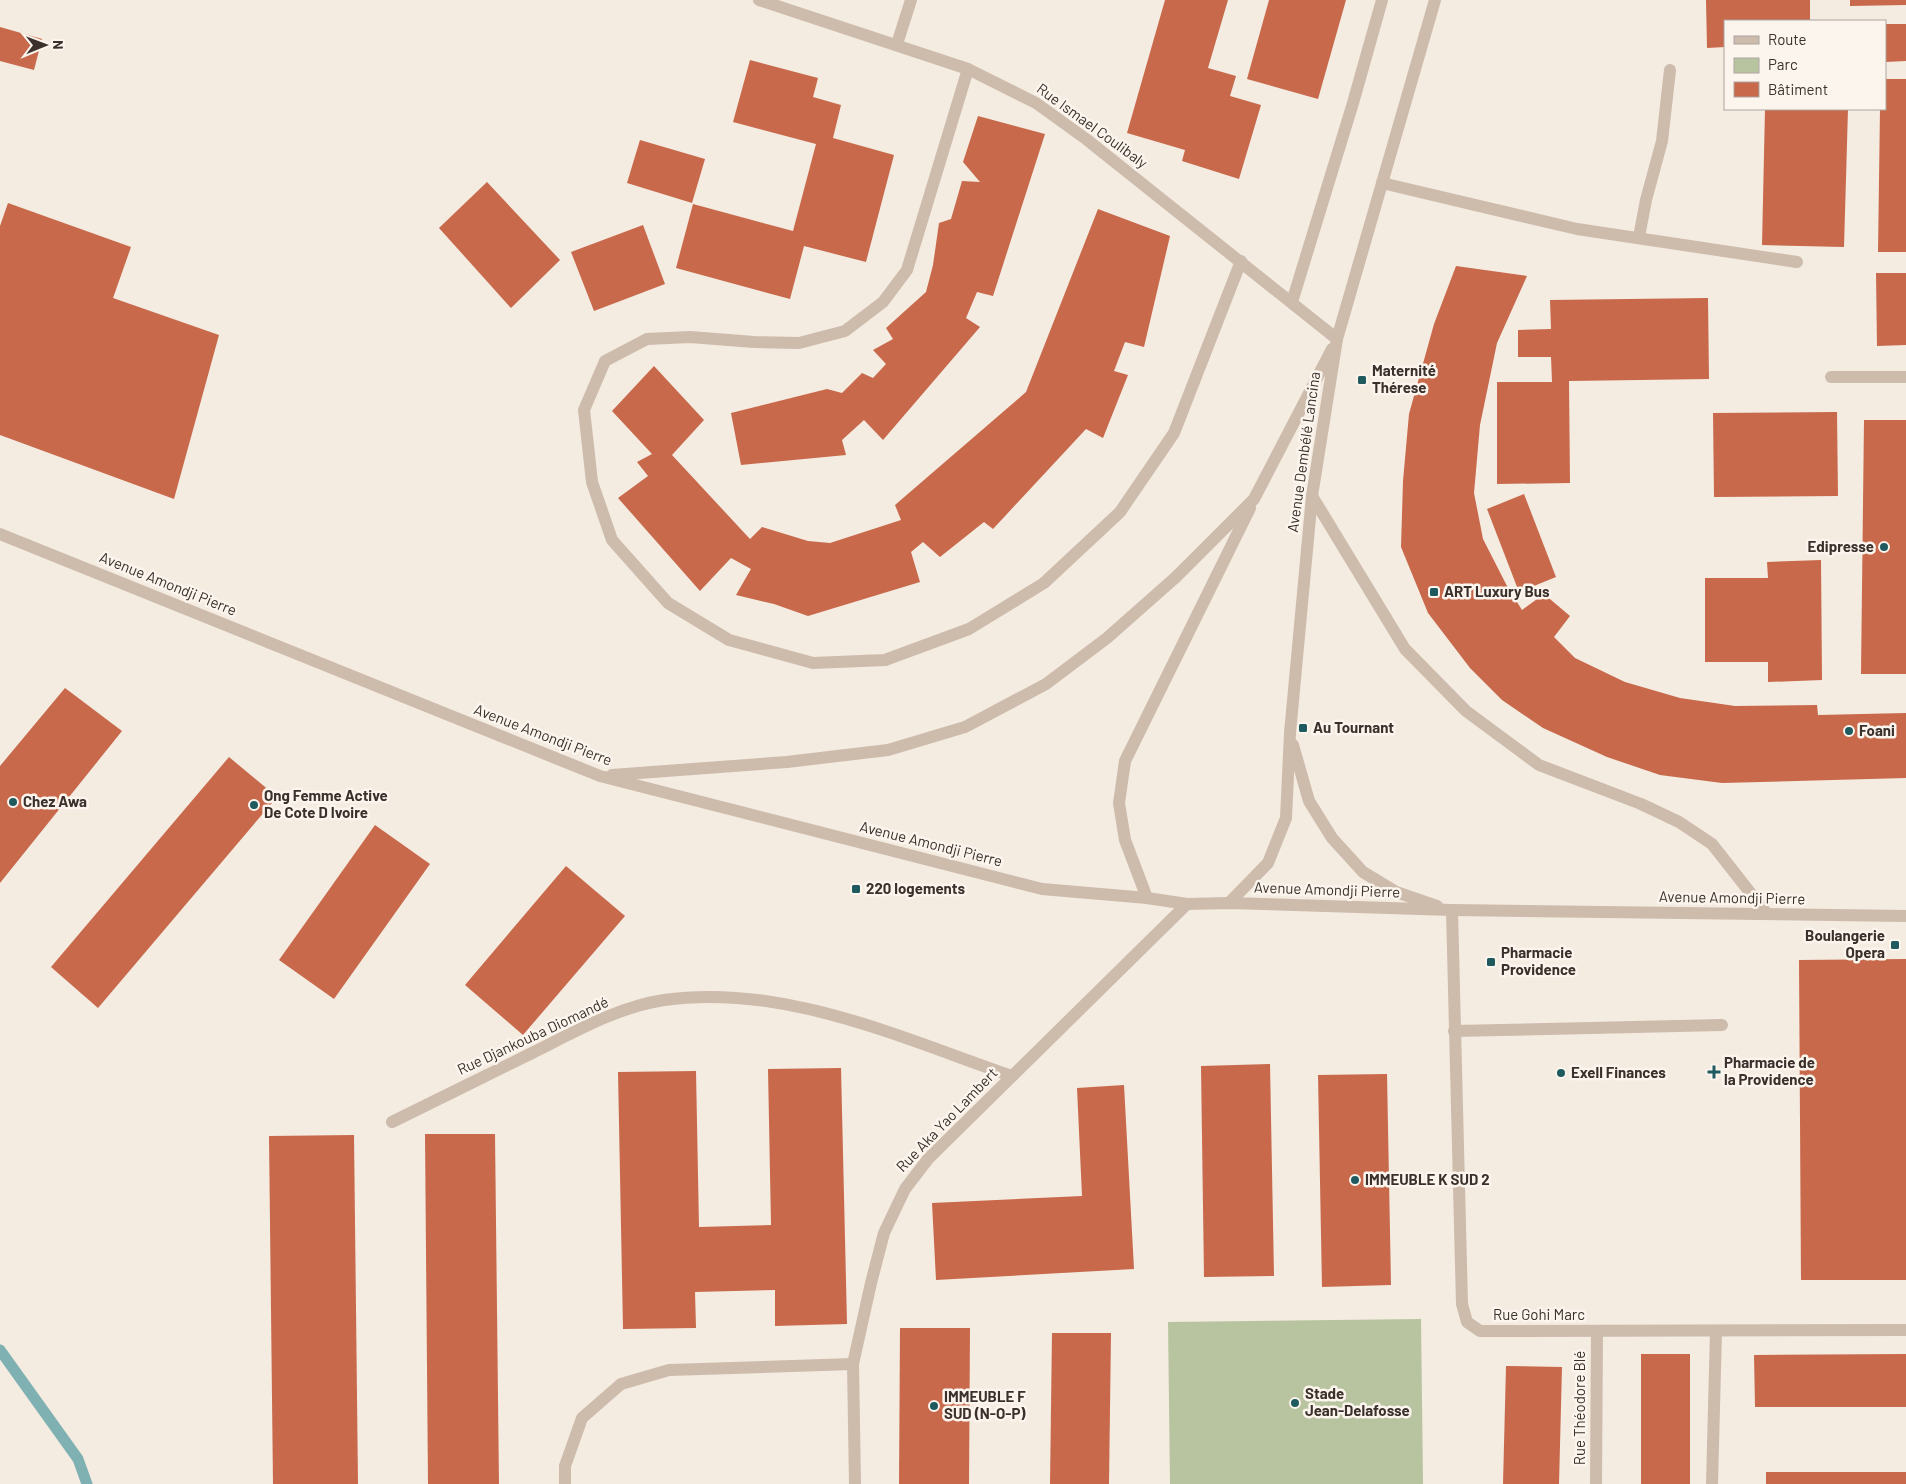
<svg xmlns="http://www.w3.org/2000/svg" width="1906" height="1484" viewBox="0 0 1906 1484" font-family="Barlow,sans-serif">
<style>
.green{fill:#b8c4a0}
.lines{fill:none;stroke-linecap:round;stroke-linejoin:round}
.stream{stroke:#7fb0b2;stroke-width:11}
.building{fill:#c8694b}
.service{stroke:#cdbbac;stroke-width:12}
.minor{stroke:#cdbbac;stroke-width:12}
.tertiary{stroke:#cdbbac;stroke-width:12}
.poi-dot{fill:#1f5a5e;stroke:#fbf5ee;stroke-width:2}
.labels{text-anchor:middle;stroke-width:5;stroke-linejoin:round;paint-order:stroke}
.street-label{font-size:15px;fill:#3b302b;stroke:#fbf5ee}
.poi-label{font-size:15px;font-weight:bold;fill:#3b302b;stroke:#fbf5ee;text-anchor:start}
</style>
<rect width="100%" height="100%" fill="#f4ebe1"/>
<path class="green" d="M1421 1319 1423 1484H1170L1168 1322Z"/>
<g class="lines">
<path class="stream" d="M0 1350 78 1459 87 1484"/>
</g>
<g class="building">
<path d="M1165 0H1228L1208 68 1236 76 1230 96 1261 105 1239 179 1182 161 1185 150 1127 133Z"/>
<path d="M1269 0H1346L1318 99 1247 79Z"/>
<path d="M1706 0H1810V21H1725V47L1707 48Z"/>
<path d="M1850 0H1906V5L1850 6Z"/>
<path d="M1885 24H1906V61L1885 62Z"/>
<path d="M0 27 42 39 34 70 0 61Z"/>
<path d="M750 60 818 78 813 97 841 105 833 138 894 155 866 262 804 246 790 299 676 268 693 204 793 231 816 144 733 122Z"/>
<path d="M1885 79H1906V252H1878L1880 109H1885Z"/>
<path d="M1765 109H1848L1844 247 1762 245Z"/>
<path d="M978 116 1045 134 993 296 977 292 966 318 980 327 883 440 864 420 842 440 846 455 741 465 731 413 827 389 842 393 862 373 873 378 886 364 873 350 893 339 886 328 926 292 933 265 939 223 951 219 962 181 980 182 963 162Z"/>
<path d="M640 140 705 159 692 203 627 183Z"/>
<path d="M487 182 560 260 511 308 439 228Z"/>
<path d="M8 203 131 247 113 298 219 335 174 499 0 435V226Z"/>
<path d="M1098 209 1170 236 1144 347 1125 342 1114 371 1128 375 1103 438 1086 429 993 529 984 522 940 557 923 542 911 552 920 582 808 616 774 604 736 595 751 569 731 558 700 591 618 498 648 476 637 462 652 454 612 411 654 366 704 420 672 455 750 539 762 527 808 541 830 543 901 520 895 505 1026 392Z"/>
<path d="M643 225 665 284 594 311 571 252Z"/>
<path d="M1456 266 1527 276 1497 343 1480 425 1474 493 1483 539 1507 586 1522 610 1544 594 1570 616 1554 637 1575 658 1625 682 1680 698 1735 706 1817 705 1818 715 1906 713V778L1722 783 1660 775 1607 757 1543 728 1502 700 1470 668 1428 613 1401 547 1403 481 1409 414 1434 324Z"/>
<path d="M1876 273H1906V345L1877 346Z"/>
<path d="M1708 298 1709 379 1569 381 1570 483 1497 484V382H1552L1551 357H1518V330L1551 329 1550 300Z"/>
<path d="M1837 412 1838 496 1714 497 1713 413Z"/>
<path d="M1864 420H1906V674H1861Z"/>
<path d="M1524 494 1556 577 1519 592 1487 509Z"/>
<path d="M1821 560 1822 680 1768 682V662H1705V578H1768L1767 562Z"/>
<path d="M65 688 122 731 0 883V766Z"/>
<path d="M229 757 277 797 98 1008 51 967Z"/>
<path d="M375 825 430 864 334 999 279 960Z"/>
<path d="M566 866 625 916 523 1035 465 985Z"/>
<path d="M1906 959V1280H1801L1799 960Z"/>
<path d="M1270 1064 1274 1276 1204 1277 1201 1066Z"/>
<path d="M841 1068 847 1324 775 1326V1290L695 1292 696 1328 623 1329 618 1072 696 1071 699 1227 771 1225 768 1069Z"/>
<path d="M1387 1074 1391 1285 1322 1287 1318 1075Z"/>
<path d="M1124 1085 1134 1269 936 1280 932 1203 1082 1196 1077 1088Z"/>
<path d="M425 1134H495L499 1484H428Z"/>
<path d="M354 1135 358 1484H273L269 1136Z"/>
<path d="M900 1328H970L969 1484H899Z"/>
<path d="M1052 1333H1111L1109 1484H1050Z"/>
<rect x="1641" y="1354" width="49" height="130"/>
<path d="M1906 1354V1407H1755L1754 1355Z"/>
<path d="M1506 1366 1562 1367 1559 1484H1503Z"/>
<rect x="1766" y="1472" width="140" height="12"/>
</g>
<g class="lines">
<g class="service">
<path d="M968 69 907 270 883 302 845 331 799 343 754 342 690 337 647 339 605 361 584 410 592 482 612 540 668 603 729 640 813 663 885 660 969 629 1044 583 1120 512 1174 433 1241 261"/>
<path d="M1382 183 1577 229 1797 262"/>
<path d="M1639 237 1646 200 1662 141 1670 70"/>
<path d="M1831 377H1906"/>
<path d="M1312 496 1405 649 1466 711 1539 765 1641 804 1679 822 1712 844 1767 914"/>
<path d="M1454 1031 1722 1025"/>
</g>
<g class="minor">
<path d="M759 0 968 69 1036 103 1086 139 1337 339"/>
<path d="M897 44 911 0"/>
<path d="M1292 302 1353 103 1382 0"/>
<path d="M1452 910 1462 1304 1467 1322 1480 1331 1906 1330"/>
<path d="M392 1122C439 1099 487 1075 534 1052 576 1031 618 1007 664 1000 784 983 901 1038 1012 1076"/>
<path d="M565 1484V1466L582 1418 621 1384 669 1370 853 1364"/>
<path d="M855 1484 853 1364 871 1283 884 1233 905 1189 928 1159 1187 904"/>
<path d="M1596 1484 1597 1331"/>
<path d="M1712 1484 1716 1331"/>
</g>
<g class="tertiary">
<path d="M0 534 600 776 1042 889 1147 898 1187 904 1229 903 1452 910 1906 916"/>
<path d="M1293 745 1309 801 1332 838 1363 872 1396 892 1437 906"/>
<path d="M612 775 787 762 888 750 965 727 1046 684 1107 638 1176 577 1254 499 1332 349"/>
<path d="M1147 898 1125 840 1119 803 1125 761 1250 508"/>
<path d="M1229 903 1268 863 1286 818 1290 733 1312 496 1337 339 1435 0"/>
</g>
</g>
<g class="poi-dot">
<rect x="1357" y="375" width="10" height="10" rx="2.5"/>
<circle cx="1884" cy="547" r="5"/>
<rect x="1429" y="587" width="10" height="10" rx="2.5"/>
<rect x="1298" y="723" width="10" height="10" rx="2.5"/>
<circle cx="1849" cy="731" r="5"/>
<circle cx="13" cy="802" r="5"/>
<circle cx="254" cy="805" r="5"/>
<rect x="851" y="884" width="10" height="10" rx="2.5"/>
<rect x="1890" y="940" width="10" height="10" rx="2.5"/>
<rect x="1486" y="957" width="10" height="10" rx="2.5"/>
<path d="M1711.5 1064.5h5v5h5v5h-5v5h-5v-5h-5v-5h5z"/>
<circle cx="1561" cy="1073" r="5"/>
<circle cx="1355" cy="1180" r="5"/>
<circle cx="1295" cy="1403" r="5"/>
<circle cx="934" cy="1406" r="5"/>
</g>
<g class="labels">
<g class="street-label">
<text transform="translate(1092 126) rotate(36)" y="5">Rue Ismael Coulibaly</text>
<text transform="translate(1304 452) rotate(-82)" y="5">Avenue Dembélé Lancina</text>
<text transform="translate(168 584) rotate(22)" y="5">Avenue Amondji Pierre</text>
<text transform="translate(543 735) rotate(21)" y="5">Avenue Amondji Pierre</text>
<text transform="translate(931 844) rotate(14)" y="5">Avenue Amondji Pierre</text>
<text transform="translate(1327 890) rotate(2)" y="5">Avenue Amondji Pierre</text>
<text transform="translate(1732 898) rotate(1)" y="5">Avenue Amondji Pierre</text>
<text transform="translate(533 1036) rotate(-25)" y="5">Rue Djankouba Diomandé</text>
<text transform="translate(947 1120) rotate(-46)" y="5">Rue Aka Yao Lambert</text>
<text x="1539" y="1320">Rue Gohi Marc</text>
<text transform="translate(1580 1408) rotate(-90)" y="5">Rue Théodore Blé</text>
</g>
<g class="poi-label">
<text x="1372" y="376">Maternité<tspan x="1372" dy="17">Thérese</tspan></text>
<text x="1874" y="552" text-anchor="end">Edipresse</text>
<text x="1444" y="597">ART Luxury Bus</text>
<text x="1313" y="733">Au Tournant</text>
<text x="1859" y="736">Foani</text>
<text x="264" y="801">Ong Femme Active<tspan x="264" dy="17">De Cote D Ivoire</tspan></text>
<text x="23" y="807">Chez Awa</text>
<text x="866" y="894">220 logements</text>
<text x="1885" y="941" text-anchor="end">Boulangerie<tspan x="1885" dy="17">Opera</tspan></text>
<text x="1501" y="958">Pharmacie<tspan x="1501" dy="17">Providence</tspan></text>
<text x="1724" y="1068">Pharmacie de<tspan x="1724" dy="17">la Providence</tspan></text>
<text x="1571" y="1078">Exell Finances</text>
<text x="1365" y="1185">IMMEUBLE K SUD 2</text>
<text x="1305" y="1399">Stade<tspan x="1305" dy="17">Jean-Delafosse</tspan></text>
<text x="944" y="1402">IMMEUBLE F<tspan x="944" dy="17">SUD (N-O-P)</tspan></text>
</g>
</g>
<rect x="1724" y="20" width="162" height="90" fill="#fbf5ee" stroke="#aea6a0"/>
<rect x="1734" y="36" width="25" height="8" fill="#cdbbac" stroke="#aea6a0"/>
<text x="1768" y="45" font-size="15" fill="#3b302b">Route</text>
<rect x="1734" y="58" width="25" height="15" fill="#b8c4a0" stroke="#aea6a0"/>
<text x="1768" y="70" font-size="15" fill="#3b302b">Parc</text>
<rect x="1734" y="82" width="25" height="15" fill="#c8694b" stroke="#aea6a0"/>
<text x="1768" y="95" font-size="15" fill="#3b302b">Bâtiment</text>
<g transform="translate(45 45) rotate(89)" stroke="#fbf5ee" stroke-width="4" paint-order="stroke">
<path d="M0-4L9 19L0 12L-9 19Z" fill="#3b302b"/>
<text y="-8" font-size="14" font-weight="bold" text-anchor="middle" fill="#3b302b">N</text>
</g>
</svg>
